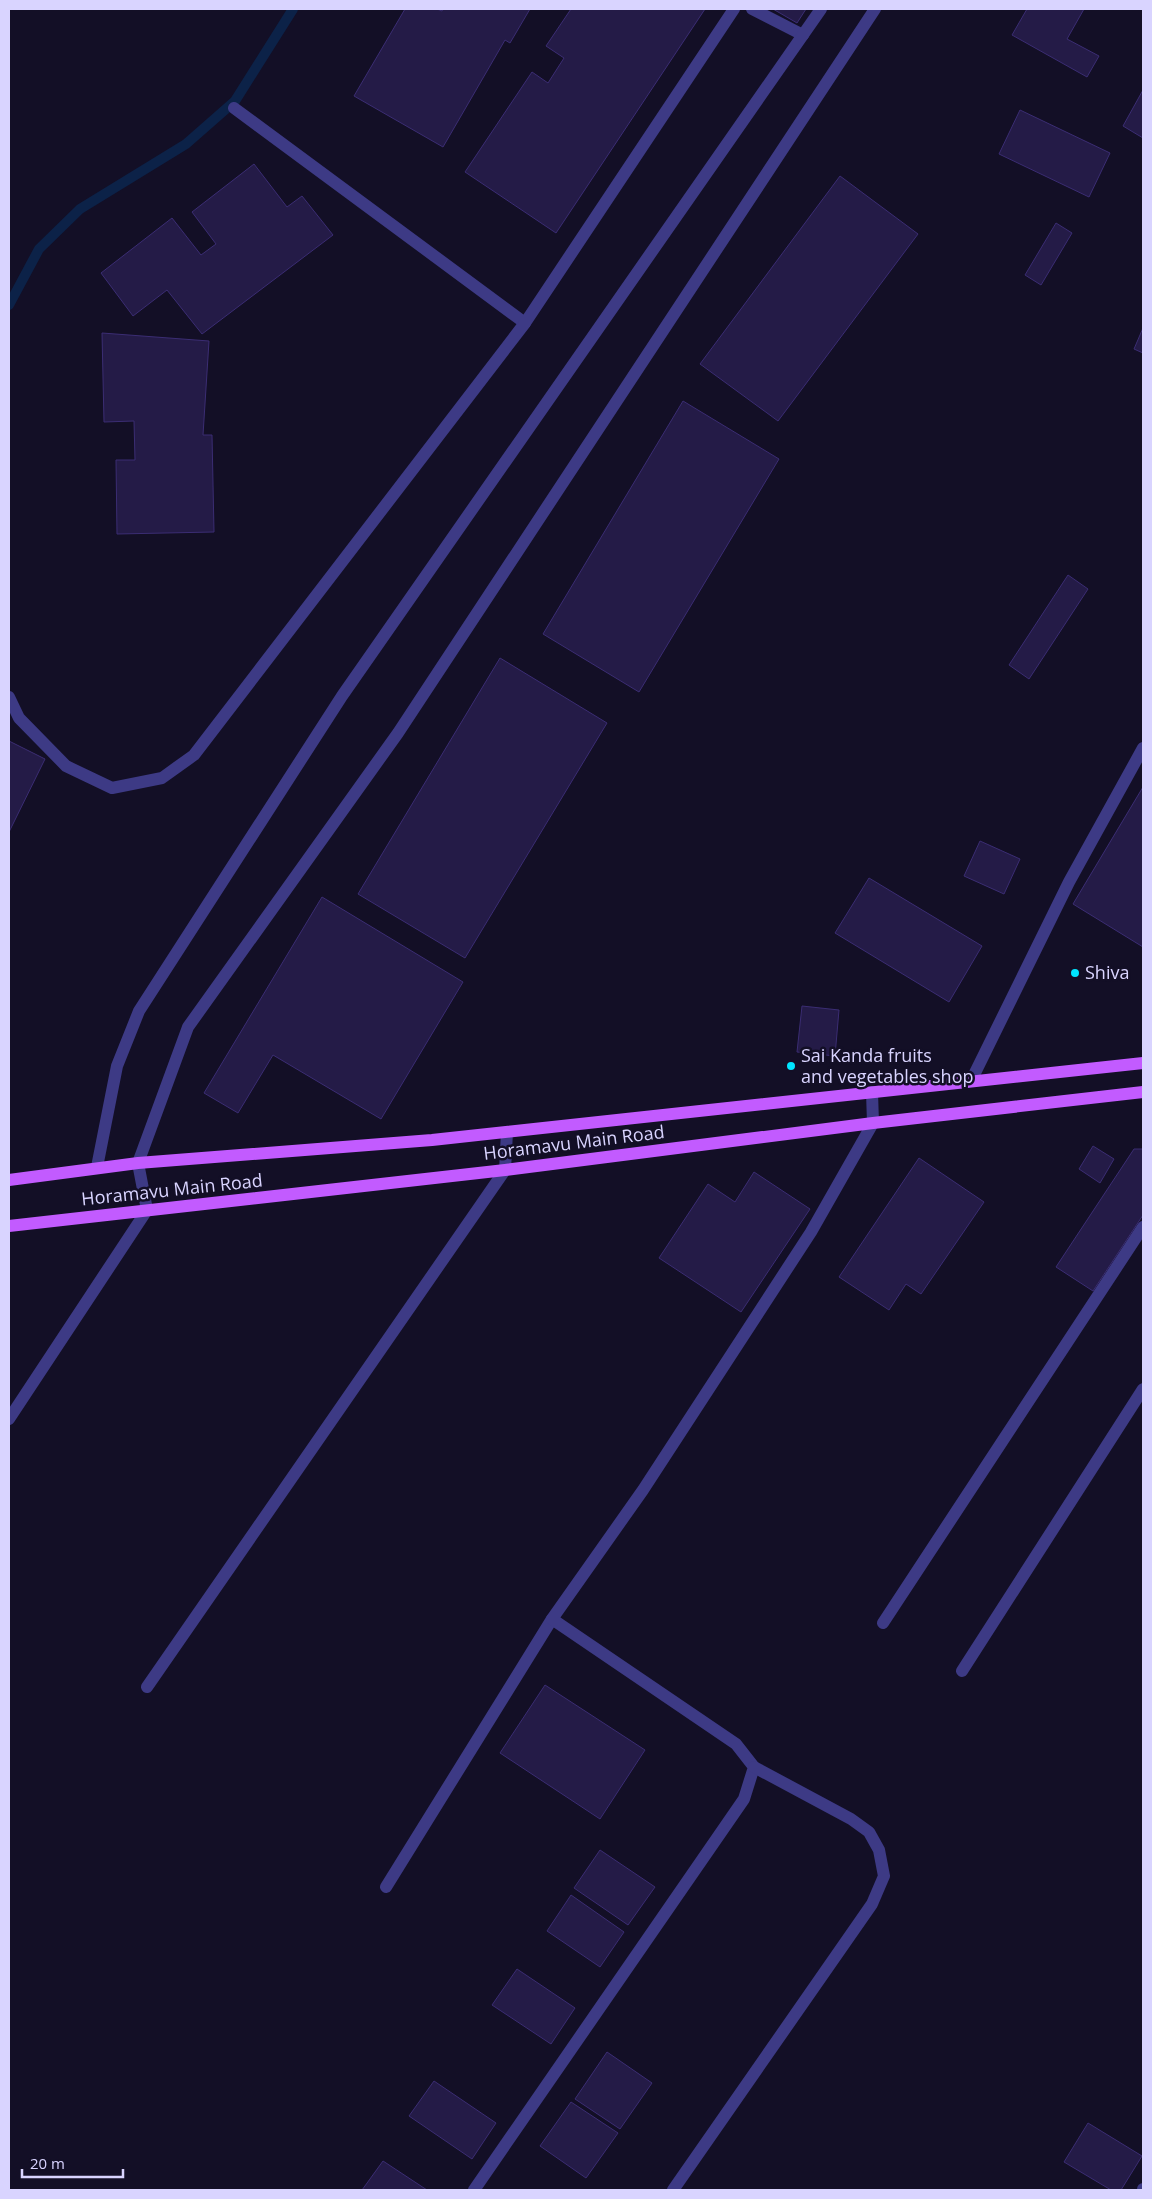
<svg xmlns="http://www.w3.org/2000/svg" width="1152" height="2199" viewBox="0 0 1152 2199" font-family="'Open Sans',sans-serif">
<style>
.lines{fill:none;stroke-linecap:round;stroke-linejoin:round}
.stream{stroke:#0c2248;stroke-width:10}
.building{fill:#241b47;stroke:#3b2d73}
.minor{stroke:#3d3a85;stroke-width:12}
.major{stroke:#c25bff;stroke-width:12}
.poi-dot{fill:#00e5ff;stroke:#130f26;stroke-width:2}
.labels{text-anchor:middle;stroke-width:5;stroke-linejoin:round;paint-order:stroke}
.poi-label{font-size:18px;fill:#d9d4ff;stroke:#130f26;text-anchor:start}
.street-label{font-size:18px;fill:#d9d4ff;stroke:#130f26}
</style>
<rect width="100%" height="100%" fill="#130f26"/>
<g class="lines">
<path class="stream" d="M9 305 39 249 80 209 186 144 235 101 293 9"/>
</g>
<g class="building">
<path d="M405 9H437L442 11 443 9H530L510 43 505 40 443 147 354 96Z"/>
<path d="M571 9H705L556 233 465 172 532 72 548 83 564 58 546 46Z"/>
<path d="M773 9H806L797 23Z"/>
<path d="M1027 9H1084L1067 39 1099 56 1087 77 1012 35Z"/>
<path d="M1143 90V138L1123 126Z"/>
<path d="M1020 110 1110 153 1089 197 999 154Z"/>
<path d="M254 164 287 207 302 196 333 235 202 334 167 290 133 316 101 273 172 218 201 255 216 244 192 212Z"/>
<path d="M840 176 918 234 778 421 700 364Z"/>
<path d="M1056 223 1072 233 1041 285 1025 275Z"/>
<path d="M1143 328V353L1134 349Z"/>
<path d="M102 333 209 341 203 435H212L214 532 117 534 116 460H135L134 421 104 422Z"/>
<path d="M683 401 779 459 639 692 543 634Z"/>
<path d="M1068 575 1088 589 1029 679 1009 665Z"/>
<path d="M500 658 607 723 465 958 358 894Z"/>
<path d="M9 741 45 759 9 832Z"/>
<path d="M1143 787V947L1073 904Z"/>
<path d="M980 841 1020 859 1004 894 964 876Z"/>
<path d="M869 878 982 946 949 1002 835 933Z"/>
<path d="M322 897 463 982 381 1119 273 1055 238 1113 204 1093Z"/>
<path d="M802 1006 839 1010 835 1056 797 1052Z"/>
<path d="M1093 1146 1114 1159 1100 1183 1079 1169Z"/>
<path d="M1134 1149H1143V1215L1093 1291 1056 1267Z"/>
<path d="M919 1158 984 1202 921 1294 906 1284 889 1310 839 1277Z"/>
<path d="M754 1172 810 1209 741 1312 659 1258 708 1184 735 1202Z"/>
<path d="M545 1685 645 1750 600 1819 500 1753Z"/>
<path d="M600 1850 655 1887 628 1925 574 1888Z"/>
<path d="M571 1895 624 1932 600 1967 547 1931Z"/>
<path d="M517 1969 575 2008 551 2044 492 2005Z"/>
<path d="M607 2052 652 2083 620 2129 575 2099Z"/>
<path d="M434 2081 496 2123 472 2159 409 2116Z"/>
<path d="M571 2102 618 2133 586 2178 540 2146Z"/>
<path d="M1088 2123 1142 2156 1121 2190H1111L1064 2162Z"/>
<path d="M383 2161 427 2190H362Z"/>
</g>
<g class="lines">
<g class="minor">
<path d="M752 9 803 35"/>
<path d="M234 108 525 323"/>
<path d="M9 697 19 718 66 766 112 788 162 778 194 755 525 323 734 9"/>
<path d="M971 1081 1069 882 1143 748"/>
<path d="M97 1167 117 1066 139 1011 342 696 821 9"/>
<path d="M9 1419 147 1210 138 1163 188 1027 398 733 875 9"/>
<path d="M883 1623 1143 1227"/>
<path d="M962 1671 1143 1389"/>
<path d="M147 1687 505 1170 507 1132"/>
<path d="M386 1887 552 1619"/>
<path d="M474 2190 744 1799 754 1767 736 1744 552 1619 643 1490 811 1232 873 1123 872 1092"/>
<path d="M673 2190 872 1904 884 1876 879 1850 869 1832 851 1819 754 1767"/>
<path d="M1143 2190V2189"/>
</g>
<g class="major">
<path d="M9 1180 138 1163 432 1140 1143 1063"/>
<path d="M9 1226 505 1170 873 1123 1143 1092"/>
</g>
</g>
<g class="poi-dot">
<circle cx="1075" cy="973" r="5"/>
<circle cx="791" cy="1066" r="5"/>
</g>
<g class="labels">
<g class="poi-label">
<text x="1085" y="979">Shiva</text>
<text x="801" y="1062">Sai Kanda fruits<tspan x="801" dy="21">and vegetables shop</tspan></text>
</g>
<g class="street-label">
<text transform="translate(574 1143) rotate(-7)" y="6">Horamavu Main Road</text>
<text transform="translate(172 1190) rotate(-6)" y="6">Horamavu Main Road</text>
</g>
</g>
<rect width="1152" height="2199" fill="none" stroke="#d9d4ff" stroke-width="20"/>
<path d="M22 2169v8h101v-8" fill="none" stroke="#d9d4ff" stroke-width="2.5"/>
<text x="30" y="2169" font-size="15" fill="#d9d4ff" stroke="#130f26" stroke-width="4" paint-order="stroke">20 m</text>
</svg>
